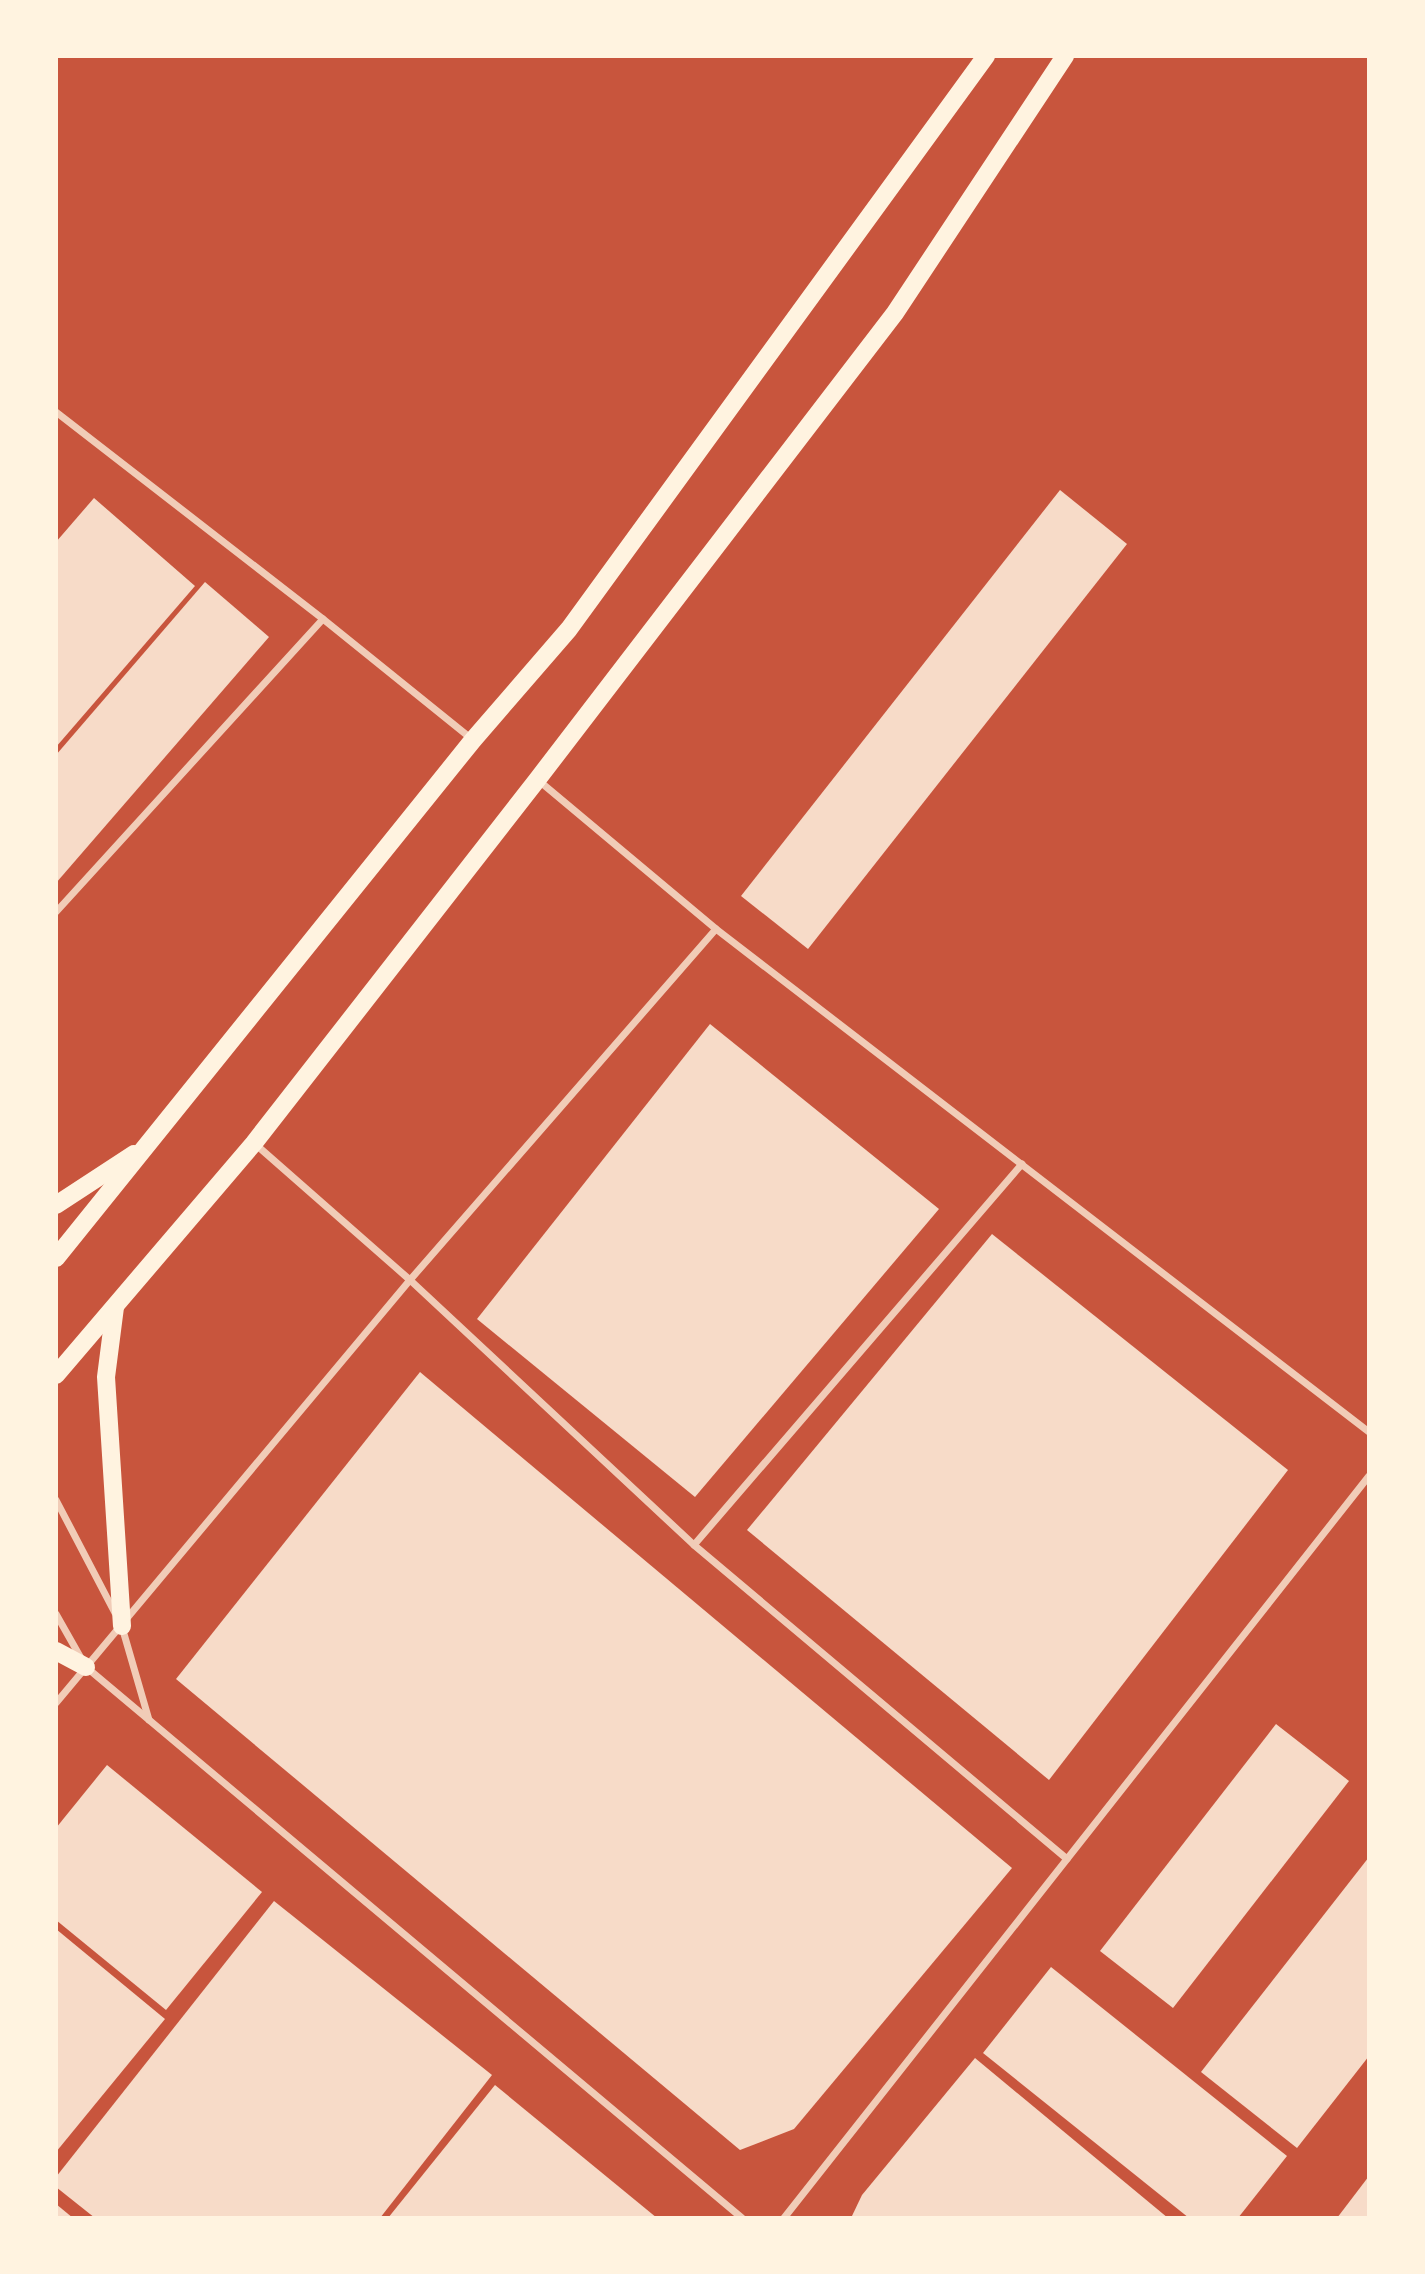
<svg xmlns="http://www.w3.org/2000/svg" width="1425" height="2274" viewBox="0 0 1425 2274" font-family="'Exo 2',sans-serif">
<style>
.building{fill:#f7dbc8}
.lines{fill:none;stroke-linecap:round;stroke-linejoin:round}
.minor{stroke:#f1ccb7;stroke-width:7}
.primary{stroke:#fff3e0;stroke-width:18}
</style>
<rect width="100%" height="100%" fill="#c8553d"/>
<g class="building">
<path d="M1060 490 1127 544 808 949 741 896Z"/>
<path d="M94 498 195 586 56 747V542Z"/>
<path d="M205 582 269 637 56 883V755Z"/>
<path d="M710 1024 939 1209 695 1497 477 1319Z"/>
<path d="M992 1234 1288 1470 1049 1780 747 1530Z"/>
<path d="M420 1372 1012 1868 794 2129 740 2150 176 1679Z"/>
<path d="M1276 1724 1349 1781 1173 2008 1100 1951Z"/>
<path d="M107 1765 262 1892 166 2010 56 1920V1828Z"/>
<path d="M1369 1857V2056L1297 2148 1201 2072Z"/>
<path d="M274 1901 492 2075 380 2218H95L56 2187V2177Z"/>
<path d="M56 1929 165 2019 56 2152Z"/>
<path d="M1051 1967 1287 2156 1238 2218H1189L983 2053Z"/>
<path d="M975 2058 1168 2218H851L862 2195Z"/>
<path d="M495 2085 657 2218H388Z"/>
<path d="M1369 2176V2218H1337Z"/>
<path d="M56 2204 73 2218H56Z"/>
</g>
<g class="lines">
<g class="minor">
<path d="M56 412 323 619 473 740"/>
<path d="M538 780 716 929 1369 1432"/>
<path d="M56 912 323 619"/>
<path d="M254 1143 410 1280 694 1545 1067 1859"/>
<path d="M56 1500 115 1613"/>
<path d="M694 1545 1022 1164"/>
<path d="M56 1614 86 1667 742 2218"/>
<path d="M122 1627 149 1720"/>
<path d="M56 1703 410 1280 716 929"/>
<path d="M784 2218 1369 1476"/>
</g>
<g class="primary">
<path d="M56 1205 134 1154"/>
<path d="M56 1258 473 740 569 629 986 56"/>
<path d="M115 1307 106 1377 122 1626"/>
<path d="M56 1375 254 1143 537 780 895 313 1065 56"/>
<path d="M56 1651 86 1667"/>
</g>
</g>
<rect width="1425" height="2274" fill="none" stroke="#fff3e0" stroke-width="116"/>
</svg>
